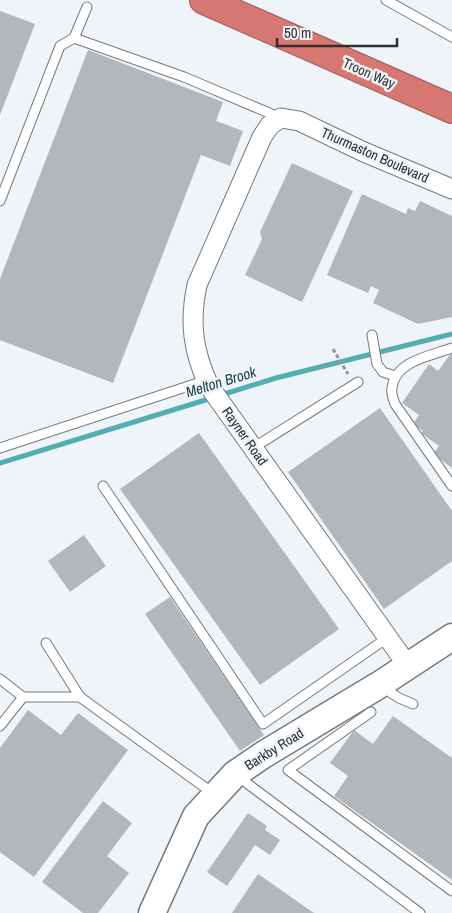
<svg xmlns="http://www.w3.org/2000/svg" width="452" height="913" viewBox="0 0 452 913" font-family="'Archivo Narrow',sans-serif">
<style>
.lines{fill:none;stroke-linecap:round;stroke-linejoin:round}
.stream{stroke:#52aeb1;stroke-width:5}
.building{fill:#b2b7bc}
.lane-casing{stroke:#757a7e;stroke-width:11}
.street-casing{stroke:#757a7e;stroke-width:21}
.secondary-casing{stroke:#757a7e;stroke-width:29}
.highway-casing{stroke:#9b5e5b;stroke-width:30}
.path{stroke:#93969a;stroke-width:3;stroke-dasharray:4 2.5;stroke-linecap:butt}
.lane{stroke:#fff;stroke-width:9}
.street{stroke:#fff;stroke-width:19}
.secondary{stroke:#fff;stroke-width:26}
.highway{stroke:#d67771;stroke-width:28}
.labels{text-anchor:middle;stroke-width:5;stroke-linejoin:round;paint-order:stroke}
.street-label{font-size:14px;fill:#2e3032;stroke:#eff4f9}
.water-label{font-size:15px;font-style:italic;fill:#1d4749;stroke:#eff4f9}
</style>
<rect width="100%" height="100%" fill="#eff4f9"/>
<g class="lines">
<g class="stream">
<path d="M221 395 276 378 452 334"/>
<path d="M0 463 212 398"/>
</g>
</g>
<g class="building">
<path d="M0 11 35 24 0 115Z"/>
<path d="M88 50 223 102 216 121 243 131 230 166 201 155 113 383 0 340V279Z"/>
<path d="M292 163 353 191 302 302 245 275 262 239 260 232Z"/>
<path d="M362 194 406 214 408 208 415 211 420 201 452 216V317L418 324 373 303 379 290 371 286 368 293 327 275Z"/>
<path d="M452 352V468L433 454 439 446 421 433 423 431 413 424 419 415 402 403 429 364 438 371Z"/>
<path d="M380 408 452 511V561L384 609 288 472Z"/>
<path d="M199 433 339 629 260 685 120 489Z"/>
<path d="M84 535 106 566 70 592 48 561Z"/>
<path d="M170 597 264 735 240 751 145 614Z"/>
<path d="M28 710 61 735 78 713 128 750 34 877 0 852V748Z"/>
<path d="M393 716 452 758V880L334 796 348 776 330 763 354 730 373 744Z"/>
<path d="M103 801 132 823 107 856 129 873 98 913H83L42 882Z"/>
<path d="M248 813 267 826 265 830 280 840 270 855 255 845 227 886 207 872Z"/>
<path d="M258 874 314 913H232Z"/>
</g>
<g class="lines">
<defs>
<g id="lane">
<path d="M386 0 452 37"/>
<path d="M74 38 87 7"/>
<path d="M0 201 60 46 74 38 184 77 281 118"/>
<path d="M372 335 377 364 383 372 395 376"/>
<path d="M452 348C430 356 395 361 392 388 391 393 393 399 395 404L452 486"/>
<path d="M0 448 207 380"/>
<path d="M253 448 358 382"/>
<path d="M103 486 263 724 387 638"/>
<path d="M46 643 80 697"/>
<path d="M0 679 23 697"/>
<path d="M382 687 399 698 413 704"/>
<path d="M371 712 288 770 452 891"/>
<path d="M0 726 23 697H80L214 794"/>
<path d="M236 775 420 913"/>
</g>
<path id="street" d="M408 666 209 386C193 351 189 323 197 285L262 137 270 125 281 118 299 121 364 152 452 189"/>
<path id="secondary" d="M152 913 196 816 235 774 263 755 379 685 452 637"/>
<path id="highway" d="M204 0 452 109"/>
</defs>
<use href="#lane" class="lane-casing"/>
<use href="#street" class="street-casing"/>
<use href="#secondary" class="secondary-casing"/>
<use href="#highway" class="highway-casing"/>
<path class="path" d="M333 349 348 374"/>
<use href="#lane" class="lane"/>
<use href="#street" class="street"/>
<use href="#secondary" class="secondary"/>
<use href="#highway" class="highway"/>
</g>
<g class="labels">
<g class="street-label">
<text transform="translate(369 73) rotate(24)" y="5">Troon Way</text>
<text transform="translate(375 155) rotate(24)" y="5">Thurmaston Boulevard</text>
<text transform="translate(245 436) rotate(55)" y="5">Rayner Road</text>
<text transform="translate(274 749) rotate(-32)" y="5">Barkby Road</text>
</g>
<g class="water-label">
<text transform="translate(221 382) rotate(-17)" y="5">Melton Brook</text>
</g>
</g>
<path d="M277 38v8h120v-8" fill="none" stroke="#2e3032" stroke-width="2.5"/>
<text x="284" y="38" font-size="15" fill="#2e3032" stroke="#eff4f9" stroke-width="4" paint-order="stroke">50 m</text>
</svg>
